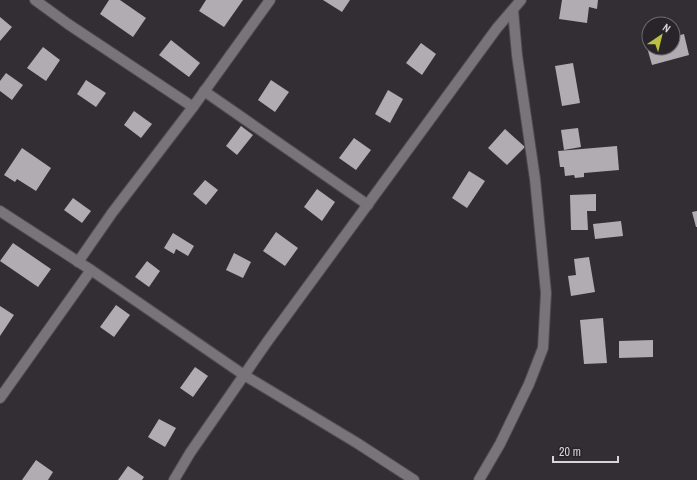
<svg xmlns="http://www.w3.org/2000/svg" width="697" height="480" viewBox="0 0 697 480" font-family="'Archivo Narrow',sans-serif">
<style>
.building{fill:#b1acb2}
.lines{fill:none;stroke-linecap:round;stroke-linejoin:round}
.street-casing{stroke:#4f4b50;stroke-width:12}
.street{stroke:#797479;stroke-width:10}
</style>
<rect width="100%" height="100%" fill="#322e33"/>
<g class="building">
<path d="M109 0H120L146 18 133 37 100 14Z"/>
<path d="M206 0H243L224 27 199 11Z"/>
<path d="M323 0H350L342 12Z"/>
<path d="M562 0H598L597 9 589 7 587 23 559 19Z"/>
<path d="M0 17 12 27 0 41Z"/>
<path d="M684 34 689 55 652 65 646 44 649 43V48H673V37Z"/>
<path d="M171 40 200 63 189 77 159 55Z"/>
<path d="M421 43 436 54 422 75 406 63Z"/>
<path d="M43 47 60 60 46 81 27 68Z"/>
<path d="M573 63 580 103 562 106 555 66Z"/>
<path d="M6 73 23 85 12 100 0 91V81Z"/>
<path d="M86 80 106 93 96 107 77 94Z"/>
<path d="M271 80 289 92 275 112 258 100Z"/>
<path d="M388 90 403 99 390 123 375 114Z"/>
<path d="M134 111 152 124 141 138 124 125Z"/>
<path d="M241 126 253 135 237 155 226 146Z"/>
<path d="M578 128 581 147 564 150 561 130Z"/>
<path d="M505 129 525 147 507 165 488 148Z"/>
<path d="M354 138 371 150 356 170 339 158Z"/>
<path d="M617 146 619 170 584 173V177L575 178 574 175 565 176 564 167H560L558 151Z"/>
<path d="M22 148 51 168 36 191 17 179 15 182 4 175Z"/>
<path d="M469 171 485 181 467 208 452 198Z"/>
<path d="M205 180 218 190 206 205 193 194Z"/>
<path d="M317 189 335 202 322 221 304 207Z"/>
<path d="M596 194V211H587L588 230H571L570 195Z"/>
<path d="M73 198 91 211 82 223 64 210Z"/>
<path d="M697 211V227H696L692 212Z"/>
<path d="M621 221 623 236 595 239 593 224Z"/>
<path d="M276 232 298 248 285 266 263 251Z"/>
<path d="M173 233 194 246 188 256 176 249 174 254 164 248Z"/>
<path d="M13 243 51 269 38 287 0 261Z"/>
<path d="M234 253 251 262 243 278 226 270Z"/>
<path d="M589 257 595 292 571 296 568 276 576 275 574 259Z"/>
<path d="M147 261 160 271 149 287 135 277Z"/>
<path d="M116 305 130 315 114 337 100 327Z"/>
<path d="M0 306 14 315 0 336Z"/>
<path d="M603 318 607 363 584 364 580 320Z"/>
<path d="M653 340V357L619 358V341Z"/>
<path d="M195 367 208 376 193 397 180 388Z"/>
<path d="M159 419 176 428 165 447 148 437Z"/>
<path d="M36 460 53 472 48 480H22Z"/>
<path d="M128 466 144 477 142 480H118Z"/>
</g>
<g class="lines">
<defs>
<g id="street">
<path d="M35 0 68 24 193 107"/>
<path d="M204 91 368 205"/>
<path d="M0 211 91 270 244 375 357 443 414 480"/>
<path d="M78 262 112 213 193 107 270 0"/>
<path d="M0 398 91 270"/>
<path d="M174 480 190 453 267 342 497 28 521 0"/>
<path d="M479 480 500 444 529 384 543 348 546 293 535 179 517 55 513 10"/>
</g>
</defs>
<use href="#street" class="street-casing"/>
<use href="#street" class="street"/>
</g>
<g transform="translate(661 36) rotate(35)"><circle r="19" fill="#282429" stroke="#6e6b6f"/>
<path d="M0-3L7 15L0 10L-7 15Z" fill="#bbc044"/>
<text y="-6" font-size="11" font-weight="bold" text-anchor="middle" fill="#d7d5d8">N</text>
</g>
<path d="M553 456v6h65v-6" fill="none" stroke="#d7d5d8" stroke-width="2"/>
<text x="559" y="456" font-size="12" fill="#d7d5d8" stroke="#282429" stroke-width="3" paint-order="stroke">20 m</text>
</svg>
